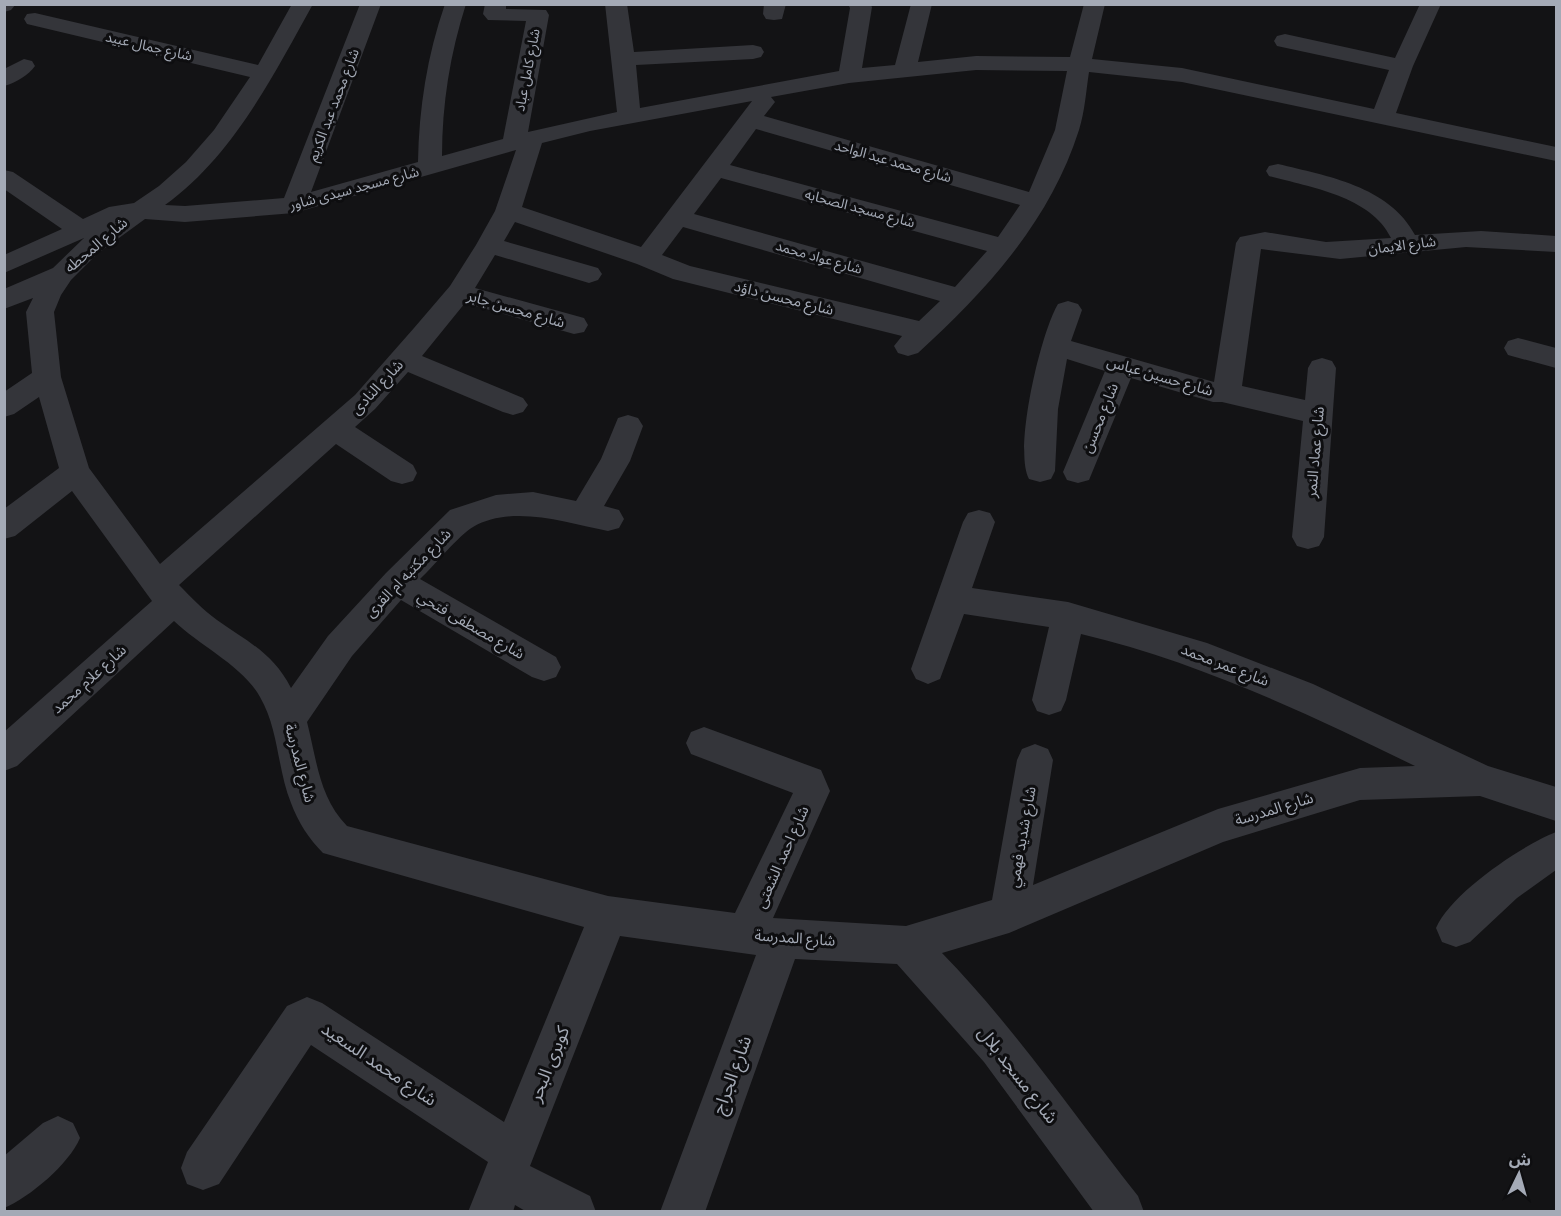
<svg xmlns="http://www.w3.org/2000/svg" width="1561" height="1216" viewBox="0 0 1561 1216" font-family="'Fira Sans Condensed','Noto Sans Arabic',sans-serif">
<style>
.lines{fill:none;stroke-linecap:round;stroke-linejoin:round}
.minor{fill:#34353a;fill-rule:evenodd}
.labels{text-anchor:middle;stroke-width:6;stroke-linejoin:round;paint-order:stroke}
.far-street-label{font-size:14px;fill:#a4aab6;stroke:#0e0e10}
.street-label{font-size:15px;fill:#a4aab6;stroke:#0e0e10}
.near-street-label{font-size:18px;fill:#a4aab6;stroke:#0e0e10}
</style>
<rect width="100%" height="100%" fill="#131315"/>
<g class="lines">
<g class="minor">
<path d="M4 4H16L11 10 4 12Z"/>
<path d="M292 4H313C273 76 233 156 165 205L185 206 284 198 360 4H381L311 192 418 162C419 108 427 56 445 4H466C450 54 442 104 442 156L503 139 526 21 488 20 483 14 485 4H506V9L546 10 549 15 528 132 617 112 605 4H627L634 52 753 45 761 47 764 52 761 57 753 59 636 65 640 108 839 71 850 8 848 4H870L872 7 862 68 895 65 911 4H932L918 62 976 56 1070 57 1084 4H1105L1092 59 1182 68 1374 109 1389 70 1277 46 1274 41 1277 36 1285 34 1395 58 1420 4H1441L1413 66 1396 113 1556 147V161L1182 82 1089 72C1086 91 1085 111 1079 130 1050 221 987 290 918 353L908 356 898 353 894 346 902 336 673 279 637 264 515 222 504 241 598 268 602 274 598 280 589 283 495 255 475 288 584 318 588 325 584 332 574 334 465 303 422 356 523 398 528 405 523 412 513 415 503 412 408 372 375 409 355 427 413 465 417 473 413 481 402 484 391 481 336 444 179 585C191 597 203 610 217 620 248 642 273 653 291 688L328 636 386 573 450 510 496 495 533 492 576 501 601 459 618 418 628 415 638 418 643 426 630 461 604 506 619 510 624 519 619 528 608 531C566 523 513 504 473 527 459 535 433 567 420 579L556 657 561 667 556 677 544 681 532 677 401 600 352 656 307 722C317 761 319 797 347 826L608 896 735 913 793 793 691 754 686 743 691 732 704 727 821 770 830 791 773 918 906 926 992 900 1017 760 1022 749 1035 744 1048 749 1053 760 1033 885 1218 809 1360 768 1415 766C1306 713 1199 662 1081 634L1066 700 1061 711 1049 715 1037 711 1032 700 1049 627 964 614 940 679 928 684 916 679 911 669 963 522 968 513 979 510 990 513 995 522 972 588 1068 602 1207 643 1313 684 1488 766 1556 787V821L1480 796 1360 800 1223 842 1009 933 942 953C1015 1028 1073 1114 1138 1196L1144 1212H1094L984 1062 897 964 795 959 705 1212H660L756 955 620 936 530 1166 590 1196 596 1212H527L515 1205 513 1212H468L488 1162 311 1045 219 1184 203 1190 187 1184 181 1168 187 1152 287 1006 307 997 322 1003 504 1122 584 927 323 853C309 839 298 822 291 803 277 768 279 730 260 697 243 666 200 646 174 621L17 766 4 771V732L152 601 72 491 15 536 4 539V509L59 468 39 397 14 414 4 417V392L32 373 26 312 33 298 4 309V289L53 268 84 238 4 273V255L62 229 4 189V170L13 172 83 219 109 207 134 203 159 186 186 162 214 130 250 77 27 24 24 19 27 14 35 13 258 65ZM976 70 1067 71 1055 130 1029 192 764 116 775 102 771 97 849 83ZM752 101 641 247 522 207 542 143 590 131ZM756 129 1020 205 998 237 730 165ZM516 150 495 211 476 245 450 286 414 328 355 395 160 564 89 468 61 377 54 312 61 295 71 280 97 254 145 219 185 222 294 213ZM721 178 987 251 955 287 694 214ZM683 227 940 301 919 321 690 266 662 255Z"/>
<path d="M764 4H786L782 19 774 20 766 19 763 14Z"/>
<path d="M24 59 32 61 35 66C29 75 15 83 4 86V69Z"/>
<path d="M1278 164C1327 176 1389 186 1415 235L1481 231 1556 236V252L1466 247 1340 259 1261 249 1242 386 1305 400 1308 368 1312 361 1322 358 1332 361 1336 368 1324 537 1319 546 1308 549 1297 546 1292 537 1303 421 1222 402H1213L1131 378 1089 480 1078 483 1067 480 1063 472 1105 371 1067 359 1058 409 1055 471 1051 479 1040 482 1029 479C1013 450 1041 332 1058 304L1068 301 1078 304 1082 310 1071 341 1214 382 1236 243 1240 237 1265 232 1326 242 1391 238C1371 196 1309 187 1269 176L1266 171 1269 166Z"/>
<path d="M1518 338 1556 348V368L1508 355 1504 348 1508 341Z"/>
<path d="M1556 832V870L1517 898 1470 942 1456 947 1442 942 1436 928C1451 893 1521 846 1556 832Z"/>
<path d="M58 1116 73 1123 80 1138C69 1164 30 1197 4 1208V1156L43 1123Z"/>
</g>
</g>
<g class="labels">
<g class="far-street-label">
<text transform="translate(149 46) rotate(13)" y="5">شارع جمال عبيد</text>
<text transform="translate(527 70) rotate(-79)" y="5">شارع كامل عباد</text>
<text transform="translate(333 105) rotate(-69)" y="5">شارع محمد عبد الكريم</text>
<text transform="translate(893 161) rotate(16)" y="5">شارع محمد عبد الواحد</text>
<text transform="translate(354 188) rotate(-15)" y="5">شارع مسجد سيدى شاور</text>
<text transform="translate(860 208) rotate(15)" y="5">شارع مسجد الصحابه</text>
<text transform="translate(1402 245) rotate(-7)" y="5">شارع الايمان</text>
<text transform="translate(819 257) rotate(16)" y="5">شارع عواد محمد</text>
</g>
<g class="street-label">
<text transform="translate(96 245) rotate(-40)" y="5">شارع المحطه</text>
<text transform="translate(784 298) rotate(14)" y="5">شارع محسن داؤد</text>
<text transform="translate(516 309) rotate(16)" y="5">شارع محسن جابر</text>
<text transform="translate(1160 376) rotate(16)" y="5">شارع حسين عباس</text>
<text transform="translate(377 387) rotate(-47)" y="5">شارع النادى</text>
<text transform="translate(1100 418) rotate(-68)" y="5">شارع محسن</text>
<text transform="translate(1315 452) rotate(-85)" y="5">شارع عماد النمر</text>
<text transform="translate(408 573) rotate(-46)" y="5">شارع مكتبه ام القرى</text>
<text transform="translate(471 625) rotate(30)" y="5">شارع مصطفى فتحي</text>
<text transform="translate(1225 665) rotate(21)" y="5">شارع عمر محمد</text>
<text transform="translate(89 679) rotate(-42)" y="5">شارع علام محمد</text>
<text transform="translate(300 763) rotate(75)" y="5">شارع المدرسة</text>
<text transform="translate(1274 809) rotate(-17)" y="5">شارع المدرسة</text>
<text transform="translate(1022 837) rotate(-80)" y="5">شارع شديد فهمي</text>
<text transform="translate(782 857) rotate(-66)" y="5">شارع احمد الشعتى</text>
<text transform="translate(795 938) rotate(4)" y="5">شارع المدرسة</text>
</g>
<g class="near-street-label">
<text transform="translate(379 1064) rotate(34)" y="6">شارع محمد السعيد</text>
<text transform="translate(549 1064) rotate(-68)" y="6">كوبرى البحر</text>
<text transform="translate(732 1075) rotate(-70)" y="6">شارع الجراج</text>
<text transform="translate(1018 1075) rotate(52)" y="6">شارع مسجد بلال</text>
</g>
</g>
<rect width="1561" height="1216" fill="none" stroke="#a4aab6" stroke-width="12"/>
<g transform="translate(1519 1174) rotate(5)" stroke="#0e0e10" stroke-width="4.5" paint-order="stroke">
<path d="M0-4.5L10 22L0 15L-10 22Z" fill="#a4aab6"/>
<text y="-9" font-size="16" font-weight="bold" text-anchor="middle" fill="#a4aab6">ش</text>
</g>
</svg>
